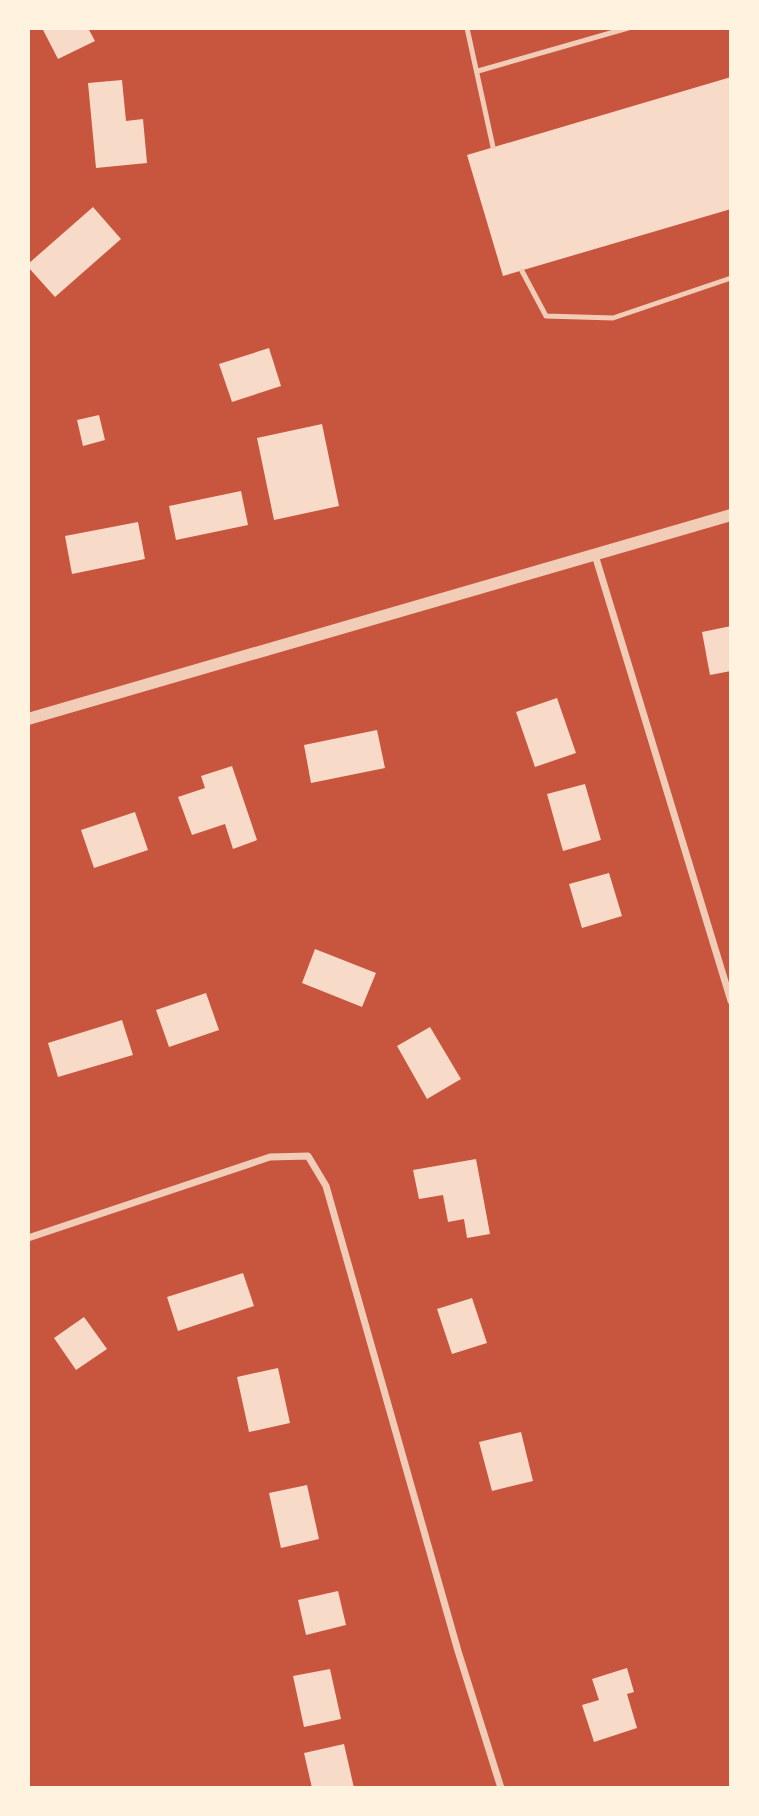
<svg xmlns="http://www.w3.org/2000/svg" width="759" height="1816" viewBox="0 0 759 1816" font-family="Poppins,sans-serif">
<style>
.building{fill:#f7dbc8}
.lines{fill:none;stroke-linecap:round;stroke-linejoin:round}
.service{stroke:#f1ccb7;stroke-width:5}
.minor{stroke:#f1ccb7;stroke-width:7}
.tertiary{stroke:#f1ccb7;stroke-width:12}
</style>
<rect width="100%" height="100%" fill="#c8553d"/>
<g class="building">
<path d="M42 28H88L95 41 58 59Z"/>
<path d="M731 77V209L503 276 467 155Z"/>
<path d="M122 80 126 121 143 119 147 163 96 168 88 83Z"/>
<path d="M93 207 121 239 55 297 28 267V264Z"/>
<path d="M269 348 281 386 232 402 219 364Z"/>
<path d="M99 415 105 440 83 446 77 420Z"/>
<path d="M322 424 339 506 274 520 257 438Z"/>
<path d="M241 491 248 525 176 540 169 506Z"/>
<path d="M138 522 145 559 72 574 65 536Z"/>
<path d="M731 626V671L710 675 702 632Z"/>
<path d="M557 698 576 753 535 767 516 712Z"/>
<path d="M377 730 385 768 311 783 304 745Z"/>
<path d="M232 766 257 840 233 849 225 824 192 835 178 797 205 788 201 776Z"/>
<path d="M585 784 601 840 563 851 547 794Z"/>
<path d="M135 812 148 850 94 868 81 830Z"/>
<path d="M609 873 622 916 582 928 569 884Z"/>
<path d="M315 949 376 973 362 1007 302 983Z"/>
<path d="M206 993 219 1030 169 1047 156 1010Z"/>
<path d="M122 1020 133 1055 58 1077 48 1043Z"/>
<path d="M430 1027 461 1079 427 1099 397 1046Z"/>
<path d="M476 1159 490 1234 467 1238 464 1219 448 1222 443 1195 419 1199 413 1170Z"/>
<path d="M243 1273 254 1306 178 1331 167 1297Z"/>
<path d="M472 1298 487 1343 452 1354 437 1309Z"/>
<path d="M84 1317 107 1349 76 1370 54 1338Z"/>
<path d="M278 1368 290 1423 249 1432 237 1377Z"/>
<path d="M521 1432 533 1481 492 1491 479 1442Z"/>
<path d="M307 1485 319 1539 281 1548 269 1493Z"/>
<path d="M338 1591 346 1625 306 1635 298 1600Z"/>
<path d="M627 1668 634 1692 627 1694 637 1728 594 1742 582 1705 599 1700 592 1679Z"/>
<path d="M330 1669 341 1719 304 1727 293 1676Z"/>
<path d="M344 1744 354 1788H312L304 1753Z"/>
</g>
<g class="lines">
<g class="service">
<path d="M467 28 493 147"/>
<path d="M478 71 628 28"/>
<path d="M522 271 546 316 613 318 731 278"/>
</g>
<g class="minor">
<path d="M595 555 731 1001"/>
<path d="M28 1238 270 1157 308 1156 326 1186 458 1651 501 1788"/>
</g>
<path class="tertiary" d="M28 719 731 515"/>
</g>
<rect width="759" height="1816" fill="none" stroke="#fff3e0" stroke-width="60"/>
</svg>
